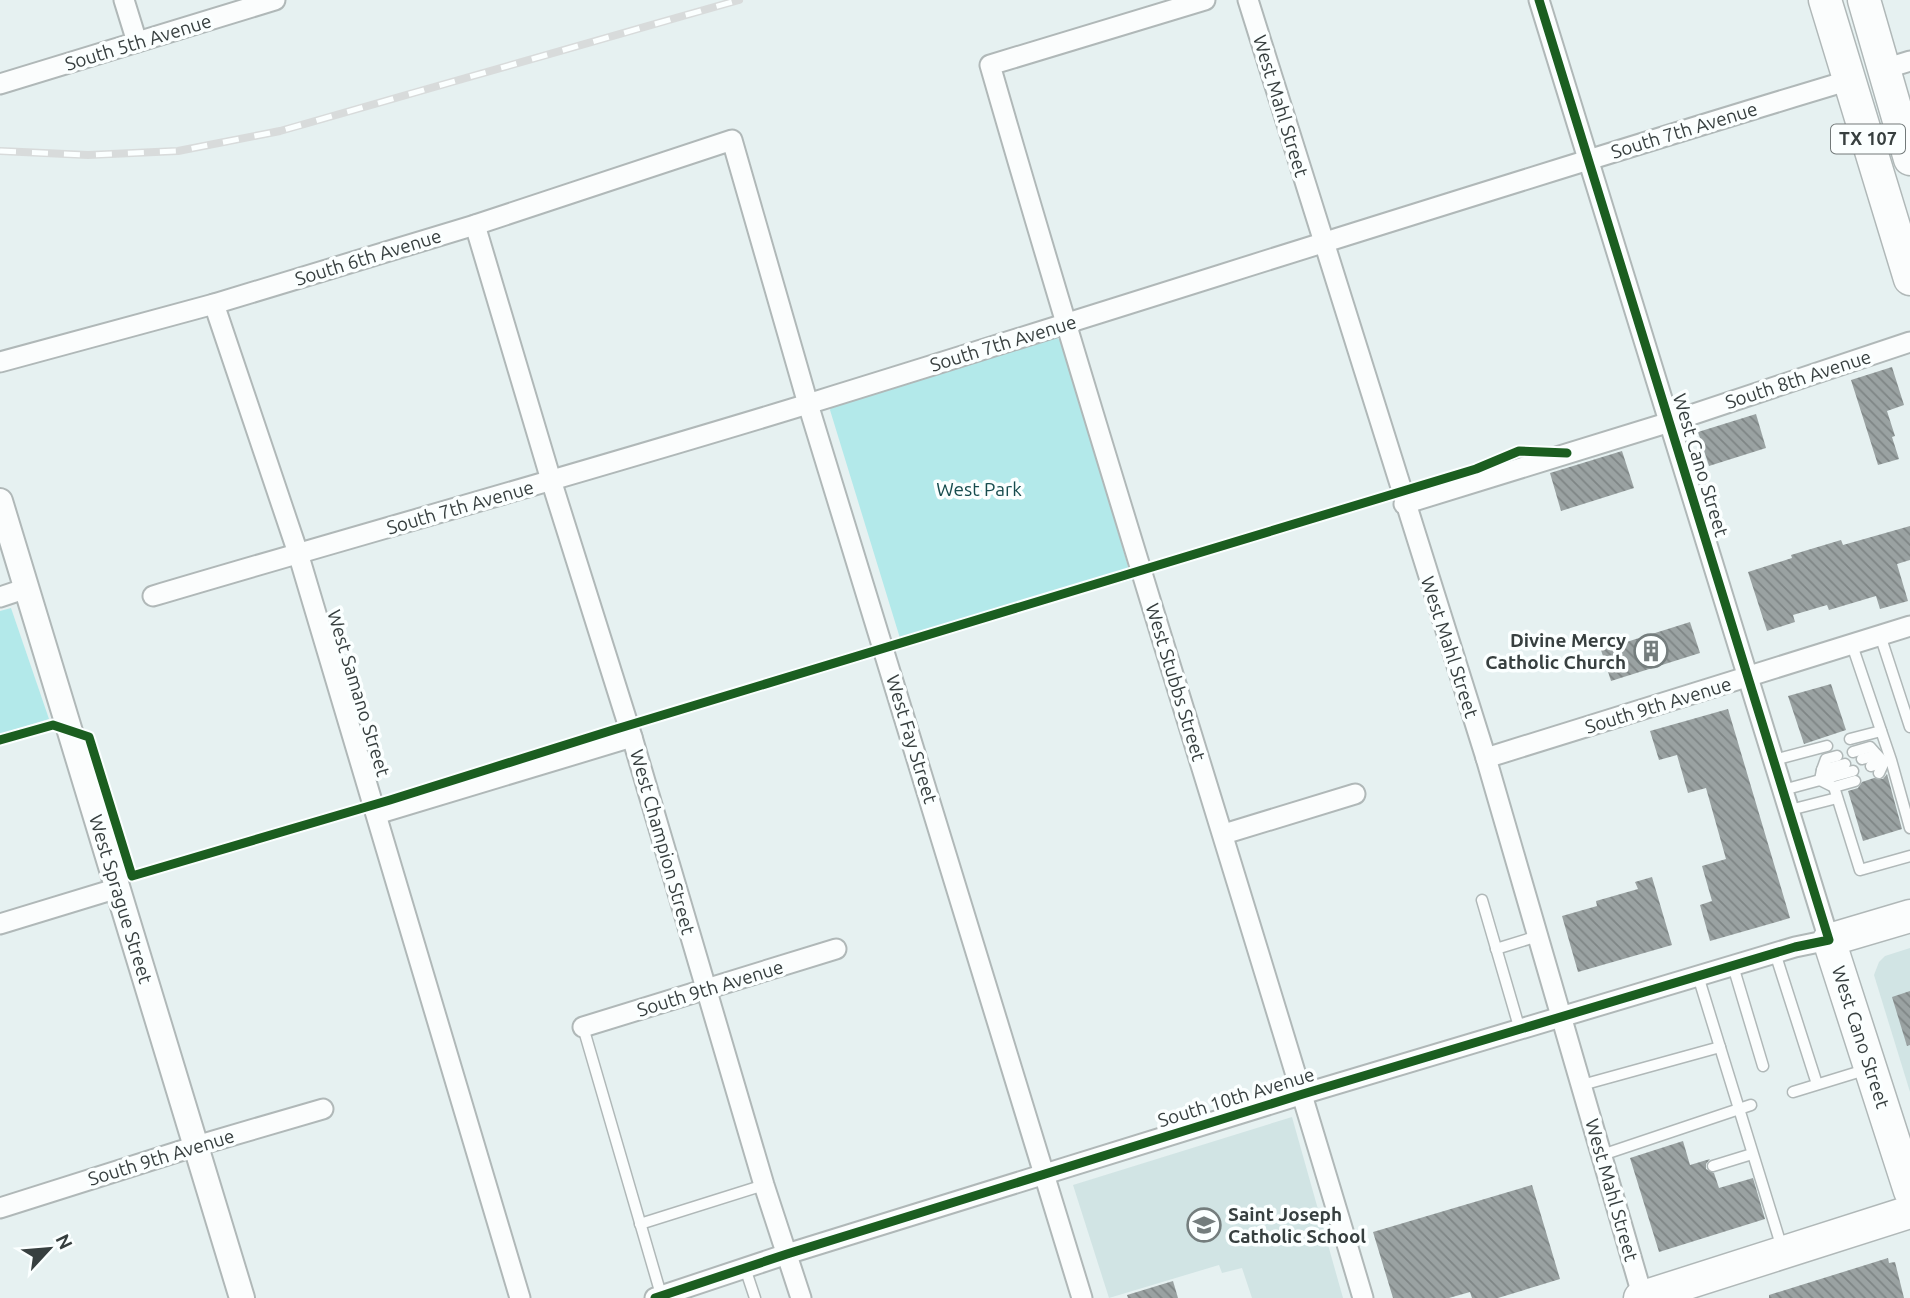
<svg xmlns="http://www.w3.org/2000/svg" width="1910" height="1298" viewBox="0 0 1910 1298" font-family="Ubuntu,sans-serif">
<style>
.built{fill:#d1e4e4}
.green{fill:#b3e9ea}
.building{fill:url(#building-back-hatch)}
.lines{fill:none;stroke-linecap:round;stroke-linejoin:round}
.service-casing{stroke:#b0b8b8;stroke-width:13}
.minor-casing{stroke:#b0b8b8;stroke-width:23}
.tertiary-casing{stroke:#b0b8b8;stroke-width:28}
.primary-casing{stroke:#b0b8b8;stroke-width:35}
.service{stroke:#fbfdfd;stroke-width:10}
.minor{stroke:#fbfdfd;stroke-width:19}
.tertiary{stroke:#fbfdfd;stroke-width:24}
.primary{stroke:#fbfdfd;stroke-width:32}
.rail-casing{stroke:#d8dbdb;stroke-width:8}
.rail{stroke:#fbffff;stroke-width:5;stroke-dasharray:16;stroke-linecap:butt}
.cycleway-casing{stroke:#fbffff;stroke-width:13}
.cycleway{stroke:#1b5e20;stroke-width:9}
.labels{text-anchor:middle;stroke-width:7;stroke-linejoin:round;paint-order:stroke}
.shield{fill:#fbffff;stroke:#727979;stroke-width:2}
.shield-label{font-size:18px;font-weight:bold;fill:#373f3f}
.street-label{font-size:19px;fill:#373f3f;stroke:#fbffff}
.park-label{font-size:19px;fill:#174c4e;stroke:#fbffff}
.poi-label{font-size:19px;font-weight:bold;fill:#373f3f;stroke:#fbffff;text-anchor:end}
</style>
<defs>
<pattern id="building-back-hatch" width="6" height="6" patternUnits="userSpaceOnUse" patternTransform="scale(1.75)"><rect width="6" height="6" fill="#9aa2a2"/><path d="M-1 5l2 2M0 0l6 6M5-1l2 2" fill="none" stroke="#7e8585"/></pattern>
</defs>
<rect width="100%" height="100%" fill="#e6f1f1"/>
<g class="built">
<path d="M1910 948V1092L1874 975 1879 962 1885 956Z"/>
<path d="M1292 1117 1343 1298H1252L1242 1268 1222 1273 1219 1265 1109 1298 1073 1185Z"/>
</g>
<g class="green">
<path d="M1056 337 1063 343 1132 580 1064 598 903 648 830 410 831 407Z"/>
<path d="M11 608 49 719 0 734V611Z"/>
</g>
<g class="building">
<path d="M1892 367 1904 405 1887 411 1895 436 1892 437 1899 459 1878 465 1851 380Z"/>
<path d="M1756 414 1766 448 1709 466 1698 432Z"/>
<path d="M1622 451 1634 488 1561 511 1550 473Z"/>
<path d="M1910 526V560L1897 564 1908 601 1880 609 1876 596 1829 610 1827 605 1793 615 1795 622 1767 631 1748 572 1792 558 1791 555 1841 540 1843 545Z"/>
<path d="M1690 622 1700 653 1611 681 1601 650Z"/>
<path d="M1831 684 1846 730 1804 744 1788 696Z"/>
<path d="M1728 709 1790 918 1710 941 1700 905 1712 901 1702 866 1726 859 1706 788 1688 793 1677 755 1659 760 1650 731Z"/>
<path d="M1887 774 1902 829 1863 841 1848 791 1858 788 1862 782 1874 778 1883 779Z"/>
<path d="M1652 877 1672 945 1578 972 1562 916 1597 906 1596 901 1638 889 1635 882Z"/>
<path d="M1910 991V1045L1907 1046 1892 997Z"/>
<path d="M1683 1141 1690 1165 1710 1159 1706 1164V1169L1714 1173 1719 1188 1753 1178 1765 1219 1659 1252 1630 1158Z"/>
<path d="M1532 1185 1560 1279 1498 1298H1472L1470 1292 1449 1298H1393L1373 1232Z"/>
<path d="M1888 1258 1889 1263 1895 1262 1904 1298H1769V1295Z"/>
<path d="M1173 1281 1178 1298H1128L1127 1295Z"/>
</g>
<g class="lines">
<defs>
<g id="service">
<path d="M1880 635 1910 727"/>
<path d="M1852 645 1891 760 1910 828"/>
<path d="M1850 739 1881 731"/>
<path d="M1853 752 1870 747 1877 755"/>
<path d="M1862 759 1877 755 1884 762 1879 773"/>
<path d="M1774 760 1827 746"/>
<path d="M1845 764 1822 770 1820 780 1853 771"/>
<path d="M1871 766 1887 761"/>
<path d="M1822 770 1826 759 1837 756"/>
<path d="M1834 787 1860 870 1910 856"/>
<path d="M1783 790 1820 780 1834 787 1855 781"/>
<path d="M1790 810 1837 798"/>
<path d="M1482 900 1520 1030"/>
<path d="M1496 949 1538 936"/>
<path d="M1775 953 1817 1084"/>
<path d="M1733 966 1763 1066"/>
<path d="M1698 976 1782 1248"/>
<path d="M583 1027 662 1298"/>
<path d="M1582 1085 1720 1047"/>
<path d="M1793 1092 1868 1069"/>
<path d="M1602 1155 1751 1105"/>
<path d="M1713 1166 1752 1154"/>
<path d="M640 1224 764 1185"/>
<path d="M745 1268 755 1298"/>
</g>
<g id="minor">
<path d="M124 0 137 42"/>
<path d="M1205 0 990 65C1109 478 1241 886 1363 1298"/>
<path d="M1248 0 1486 758 1643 1298"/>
<path d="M1884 69 1910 61"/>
<path d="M0 84 275 0"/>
<path d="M475 225 551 480 632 737 764 1185 801 1298"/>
<path d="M214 304 298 553 520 1298"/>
<path d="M0 362 214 304 475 225 732 140 808 404 1082 1298"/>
<path d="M1404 504 1670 422 1910 342"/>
<path d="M153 596C372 531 593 470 811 403 1158 296 1503 184 1850 80"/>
<path d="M0 597 27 588"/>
<path d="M1486 758 1910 626"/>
<path d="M377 814 632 737"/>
<path d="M1224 834 1355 794"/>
<path d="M0 924 118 888"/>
<path d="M583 1027 836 949"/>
<path d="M0 1208 196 1146 323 1109"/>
<path d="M655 1298 787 1254 1303 1094 1795 947 1829 940 1539 0"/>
</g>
<path id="tertiary" d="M0 501 242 1298"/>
<g id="primary">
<path d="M1825 0 1910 279"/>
<path d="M1864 0 1910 159"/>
<path d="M1910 916 1829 940 1910 1191"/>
<path d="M1640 1298 1910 1212"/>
</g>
</defs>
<use href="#service" class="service-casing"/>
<use href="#minor" class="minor-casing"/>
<use href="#tertiary" class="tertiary-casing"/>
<use href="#primary" class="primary-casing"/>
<use href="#service" class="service"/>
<use href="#minor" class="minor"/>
<use href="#tertiary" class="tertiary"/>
<use href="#primary" class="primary"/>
<defs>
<path id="rail" d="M0 151 88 155 178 151 280 131 739 0"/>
</defs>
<use href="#rail" class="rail-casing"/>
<use href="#rail" class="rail"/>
<defs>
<g id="cycleway">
<path d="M0 740 53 725 89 737 132 876 390 800 613 730 1476 469 1519 451 1567 453"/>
<path d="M655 1298 787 1254 1303 1094 1795 947 1829 940 1539 0"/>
</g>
</defs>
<use href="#cycleway" class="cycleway-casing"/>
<use href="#cycleway" class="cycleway"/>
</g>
<defs>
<symbol id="building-ring" viewBox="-11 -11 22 22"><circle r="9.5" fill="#fbffff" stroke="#747d7d" stroke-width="1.5"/><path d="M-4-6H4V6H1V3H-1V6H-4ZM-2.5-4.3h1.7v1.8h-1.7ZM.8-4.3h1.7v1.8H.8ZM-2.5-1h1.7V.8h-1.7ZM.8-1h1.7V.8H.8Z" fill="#747d7d"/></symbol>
<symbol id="school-ring" viewBox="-11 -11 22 22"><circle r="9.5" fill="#fbffff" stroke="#747d7d" stroke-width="1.5"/><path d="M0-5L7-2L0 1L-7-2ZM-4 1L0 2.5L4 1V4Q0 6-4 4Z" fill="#747d7d"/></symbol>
</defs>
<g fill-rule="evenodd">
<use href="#building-ring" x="1632" y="632" width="38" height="38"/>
<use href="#school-ring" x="1185" y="1206" width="38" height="38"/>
</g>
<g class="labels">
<rect class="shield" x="1831" y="124.5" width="74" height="29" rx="5"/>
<g class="shield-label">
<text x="1868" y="145">TX 107</text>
</g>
<g class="street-label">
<text transform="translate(138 42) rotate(-17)" y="7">South 5th Avenue</text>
<text transform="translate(1281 106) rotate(73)" y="7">West Mahl Street</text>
<text transform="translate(1684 130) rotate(-17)" y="7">South 7th Avenue</text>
<text transform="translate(368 257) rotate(-17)" y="7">South 6th Avenue</text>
<text transform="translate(1003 343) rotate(-17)" y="7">South 7th Avenue</text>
<text transform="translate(1798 379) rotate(-18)" y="7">South 8th Avenue</text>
<text transform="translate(1701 465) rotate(73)" y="7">West Cano Street</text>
<text transform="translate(460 507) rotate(-16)" y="7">South 7th Avenue</text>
<text transform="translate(1450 647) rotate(72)" y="7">West Mahl Street</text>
<text transform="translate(1176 682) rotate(73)" y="7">West Stubbs Street</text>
<text transform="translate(359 693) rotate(73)" y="7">West Samano Street</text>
<text transform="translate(1658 705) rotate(-17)" y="7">South 9th Avenue</text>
<text transform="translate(912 739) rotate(73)" y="7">West Fay Street</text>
<text transform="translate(663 842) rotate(74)" y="7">West Champion Street</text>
<text transform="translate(121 899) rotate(73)" y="7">West Sprague Street</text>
<text transform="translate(710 988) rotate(-17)" y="7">South 9th Avenue</text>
<text transform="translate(1861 1037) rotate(72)" y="7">West Cano Street</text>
<text transform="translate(1236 1097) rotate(-17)" y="7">South 10th Avenue</text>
<text transform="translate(161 1157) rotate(-17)" y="7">South 9th Avenue</text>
<text transform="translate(1612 1190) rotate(74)" y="7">West Mahl Street</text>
</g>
<g class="park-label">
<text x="979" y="496">West Park</text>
</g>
<g class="poi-label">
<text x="1626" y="647">Divine Mercy<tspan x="1626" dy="22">Catholic Church</tspan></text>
<text x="1228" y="1221" text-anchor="start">Saint Joseph<tspan x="1228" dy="22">Catholic School</tspan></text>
</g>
</g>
<g transform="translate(49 1249) rotate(64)" stroke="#fbffff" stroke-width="5" paint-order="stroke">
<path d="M0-5L12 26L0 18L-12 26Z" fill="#373f3f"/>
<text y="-10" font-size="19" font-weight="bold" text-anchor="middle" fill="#373f3f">N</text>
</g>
</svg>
